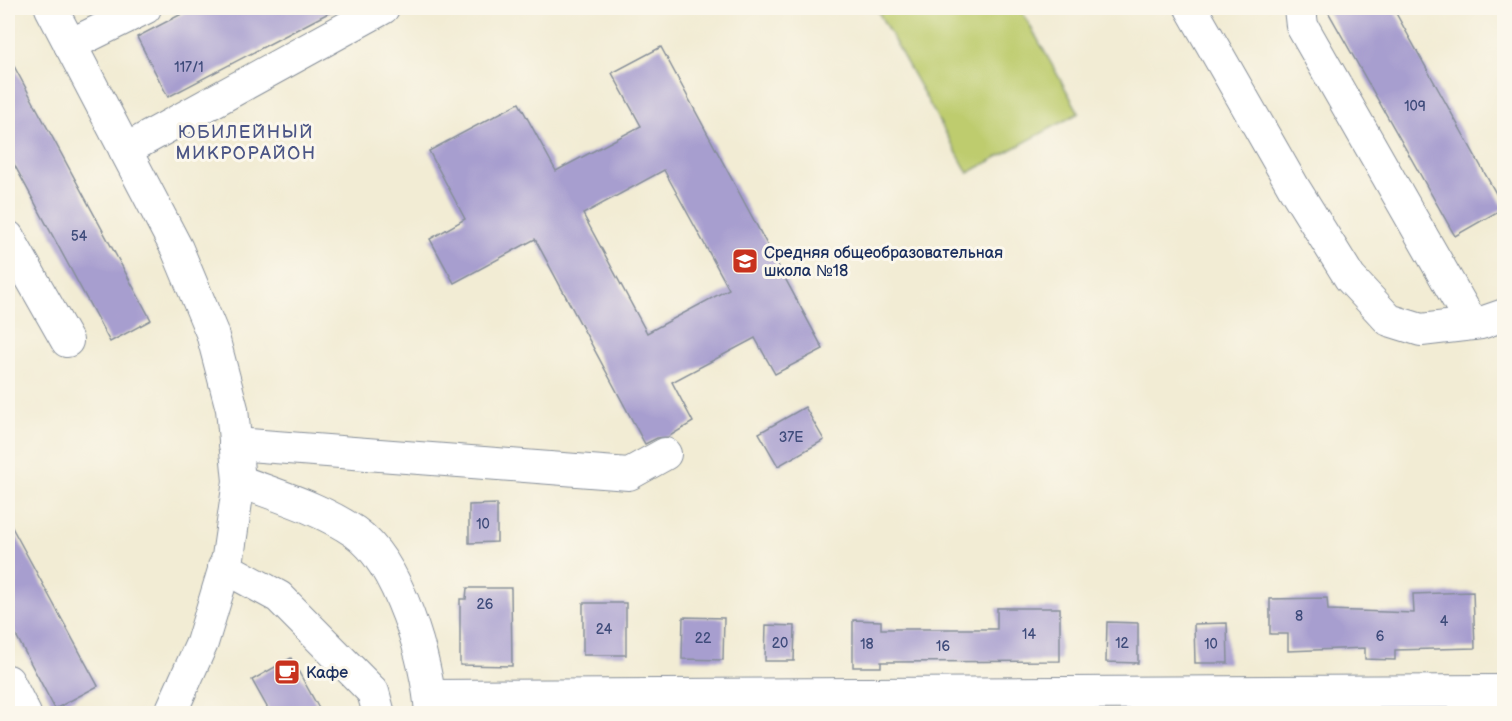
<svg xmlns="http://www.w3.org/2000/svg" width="1512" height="721" viewBox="0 0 1512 721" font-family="'Balsamiq Sans',sans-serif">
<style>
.green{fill:#becc6e;stroke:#6c7e66;stroke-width:1.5}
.building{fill:#a79ecf;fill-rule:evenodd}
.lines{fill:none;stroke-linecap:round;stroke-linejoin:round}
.minor-casing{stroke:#868e99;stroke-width:34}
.minor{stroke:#fff;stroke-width:32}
.labels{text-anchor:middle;stroke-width:6;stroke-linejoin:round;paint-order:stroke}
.number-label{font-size:14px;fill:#3e4b7a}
.poi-label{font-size:16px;fill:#1b2f5e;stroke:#fbf7ec;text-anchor:start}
.neighbourhood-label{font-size:18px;letter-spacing:1.5px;fill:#4c5686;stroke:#fbf7ec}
</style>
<rect width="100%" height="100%" fill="#fbf7ec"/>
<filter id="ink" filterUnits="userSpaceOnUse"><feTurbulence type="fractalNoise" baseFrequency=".0167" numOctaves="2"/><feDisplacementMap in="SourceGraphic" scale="12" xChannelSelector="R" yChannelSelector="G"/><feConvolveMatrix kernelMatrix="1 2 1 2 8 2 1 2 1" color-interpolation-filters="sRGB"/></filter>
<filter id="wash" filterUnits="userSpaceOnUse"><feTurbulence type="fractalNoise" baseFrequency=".008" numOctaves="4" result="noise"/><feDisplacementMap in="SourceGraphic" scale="24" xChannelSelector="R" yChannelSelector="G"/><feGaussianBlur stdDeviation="1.35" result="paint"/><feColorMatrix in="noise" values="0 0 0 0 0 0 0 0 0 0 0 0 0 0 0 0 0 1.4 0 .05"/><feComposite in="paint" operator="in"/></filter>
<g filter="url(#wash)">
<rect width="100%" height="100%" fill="#f2ecd4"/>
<path class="green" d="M876 8H1020L1079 113 968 173Z"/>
<g id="blocks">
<g class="building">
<path d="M193 8H338L168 97 137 37Z"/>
<path d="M1326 8H1393L1504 208 1455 236Z"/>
<path d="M661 47 823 349 775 374 755 338 672 382 693 422 668 437 657 438 645 444 535 239 454 283 430 239 465 219 429 151 519 103 556 171 641 126 612 73ZM664 170 729 289 647 333 583 214Z"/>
<path d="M8 55 151 320 110 342 8 153Z"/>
<path d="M805 407 824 440 778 466 759 433Z"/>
<path d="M497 504V542L469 543V505Z"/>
<path d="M8 520 98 686 55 709 8 620Z"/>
<path d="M467 588H511L512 666 460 665V599H466Z"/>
<path d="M1473 592 1475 648 1395 650V660L1365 659V648L1288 651V634H1270V599L1327 598 1328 610 1414 613 1413 594Z"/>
<rect x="583" y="603" width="43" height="52"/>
<path d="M997 608H1060V661L881 662V667H853V620L881 621V629H997Z"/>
<path d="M683 617 724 618 723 660 682 659Z"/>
<path d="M1107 622 1138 623V663L1106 662Z"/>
<path d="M1227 623 1228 663H1195L1194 624Z"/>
<path d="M766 625 795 626 794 661H765Z"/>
<path d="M291 658 322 714H271L252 680Z"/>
</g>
</g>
</g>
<g filter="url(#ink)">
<use href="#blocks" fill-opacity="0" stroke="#868e99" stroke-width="1.5"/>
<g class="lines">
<defs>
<g id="minor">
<path d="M51 8 177 249 212 333 232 409 239 481 228 557 202 643 170 714"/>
<path d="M1191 8 1294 188 1350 278 1389 320 1421 330 1481 323 1504 315"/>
<path d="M1300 8 1302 26 1472 324"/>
<path d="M70 45 145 8"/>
<path d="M125 150 383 8"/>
<path d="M8 237 67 341"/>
<path d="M235 444 629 474 665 454"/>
<path d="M239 481C278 496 320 508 355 532 399 563 428 662 431 714"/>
<path d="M224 567 279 597 373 692 379 714"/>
<path d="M8 681 25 714"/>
<path d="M430 696 1504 691"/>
</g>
</defs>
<use href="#minor" class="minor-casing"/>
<use href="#minor" class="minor"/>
</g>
</g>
<defs>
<symbol id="school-square" viewBox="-11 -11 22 22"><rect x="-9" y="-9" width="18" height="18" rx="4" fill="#c8321e" stroke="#fbf7ec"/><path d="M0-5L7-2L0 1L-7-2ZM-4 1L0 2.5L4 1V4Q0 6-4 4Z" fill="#fff"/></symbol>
<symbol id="cafe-square" viewBox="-11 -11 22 22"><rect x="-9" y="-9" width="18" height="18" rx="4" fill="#c8321e" stroke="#fbf7ec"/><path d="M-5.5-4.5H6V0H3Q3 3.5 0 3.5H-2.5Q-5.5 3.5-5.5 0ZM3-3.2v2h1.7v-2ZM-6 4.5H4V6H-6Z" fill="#fff"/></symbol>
</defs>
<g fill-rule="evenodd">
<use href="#school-square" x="730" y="246" width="30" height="30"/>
<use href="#cafe-square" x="272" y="657" width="30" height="30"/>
</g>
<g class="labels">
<g class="number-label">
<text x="189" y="72">117/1</text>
<text x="1415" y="111">109</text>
<text x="79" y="241">54</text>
<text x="791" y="442">37Е</text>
<text x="483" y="529">10</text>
<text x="485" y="609">26</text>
<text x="1299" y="621">8</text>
<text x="1444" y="626">4</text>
<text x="604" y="634">24</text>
<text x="1029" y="639">14</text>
<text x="1380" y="641">6</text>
<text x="703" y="643">22</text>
<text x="780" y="648">20</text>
<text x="1122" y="648">12</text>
<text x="867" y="649">18</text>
<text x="1211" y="649">10</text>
<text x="943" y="651">16</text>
</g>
<g class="poi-label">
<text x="764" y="258">Средняя общеобразовательная<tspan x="764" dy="18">школа №18</tspan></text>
<text x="306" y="678">Кафе</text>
</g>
<g class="neighbourhood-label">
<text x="246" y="138">ЮБИЛЕЙНЫЙ<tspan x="246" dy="21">МИКРОРАЙОН</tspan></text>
</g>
</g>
<rect width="1512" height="721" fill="none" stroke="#fbf7ec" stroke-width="30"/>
</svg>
